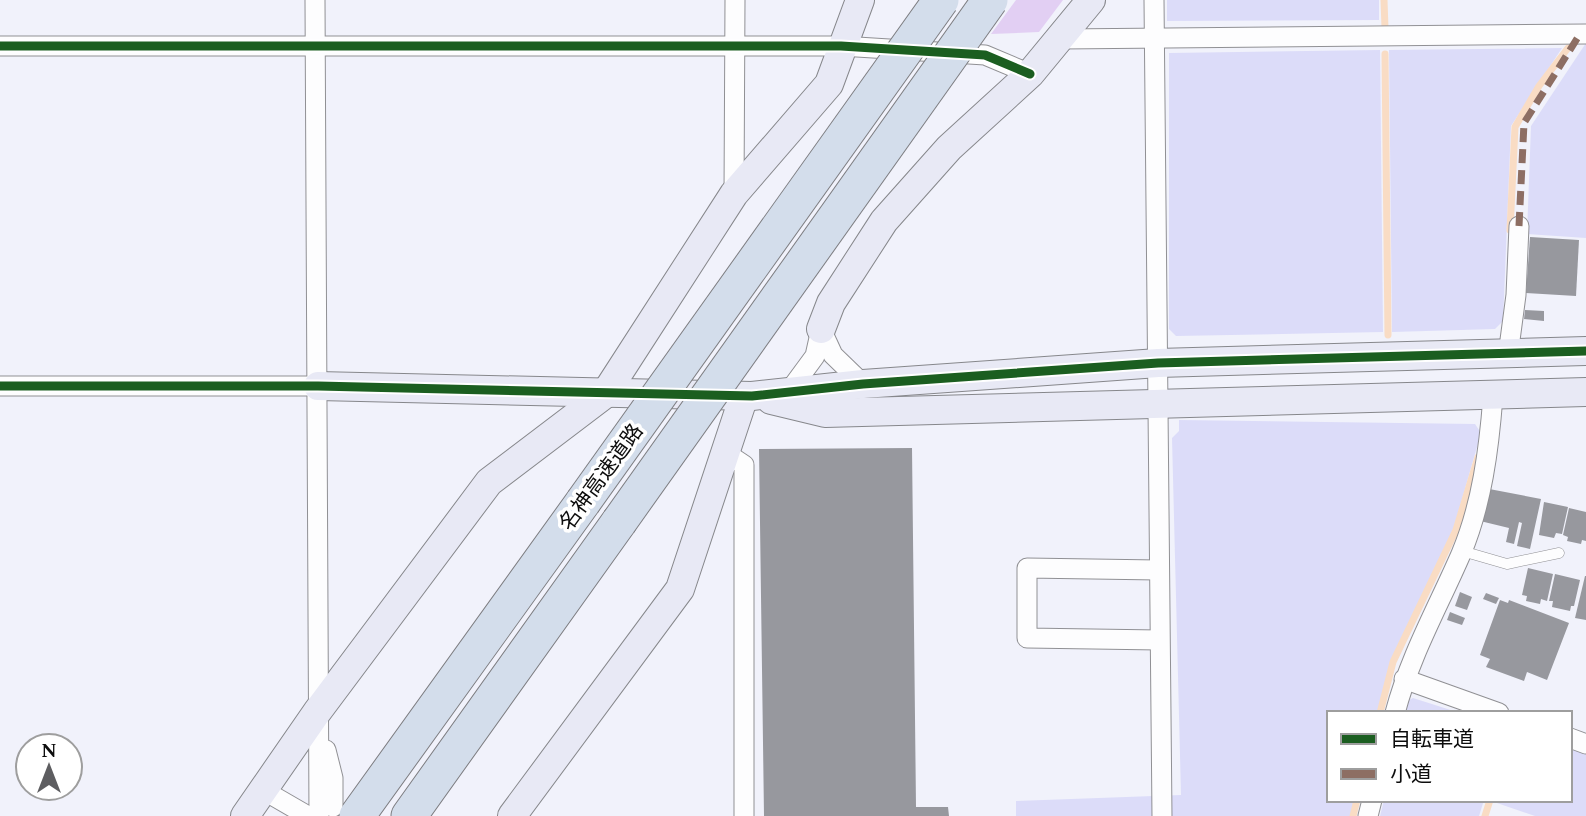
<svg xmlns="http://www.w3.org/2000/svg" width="1586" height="816" viewBox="0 0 1586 816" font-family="Spectral,'Noto Sans JP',serif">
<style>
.farmland{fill:#dcdcf9}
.green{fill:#e2cff3}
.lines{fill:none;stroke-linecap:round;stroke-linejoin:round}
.stream{stroke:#f9dcc4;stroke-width:7}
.building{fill:#97989e}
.lane-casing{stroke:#909094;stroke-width:11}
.street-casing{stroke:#909094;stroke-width:21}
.secondary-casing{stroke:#86878b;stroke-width:30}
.highway-casing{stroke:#7d7d81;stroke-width:37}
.lane{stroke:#fdfdfe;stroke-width:10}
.street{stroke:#fdfdfe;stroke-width:19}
.secondary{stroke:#e8e9f5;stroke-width:28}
.highway{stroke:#d3ddeb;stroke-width:35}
.highway-bridge-casing{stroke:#7d7d81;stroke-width:37;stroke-linecap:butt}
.highway-bridge{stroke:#d3ddeb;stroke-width:35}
.quiet{stroke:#8d6e63;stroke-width:7;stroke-dasharray:14 7;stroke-linecap:butt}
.cycleway-casing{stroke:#fff;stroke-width:13}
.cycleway{stroke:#1b5e20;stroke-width:9}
.labels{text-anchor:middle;stroke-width:7;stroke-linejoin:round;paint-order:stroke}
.street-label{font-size:21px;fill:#0d0d0d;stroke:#fff}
</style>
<rect width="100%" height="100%" fill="#f1f2fb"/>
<g class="farmland">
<path d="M1167 0H1379V20L1167 21Z"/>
<path d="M1586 43V238L1527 234 1531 126Z"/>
<path d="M1562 48 1511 126 1503 321 1495 329 1392 332 1389 50Z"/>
<path d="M1380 50 1383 332 1176 336 1169 329V53Z"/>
<path d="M1179 420 1475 424 1481 433 1454 527 1392 661 1378 713H1329V800H1355L1351 816H1016V801L1181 795 1172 438 1179 431Z"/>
<path d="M1413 698 1460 713H1404L1407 701Z"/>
<path d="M1570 748 1586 753V816H1535L1494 802 1570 800Z"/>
<path d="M1384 800H1484L1479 816H1380Z"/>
</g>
<path class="green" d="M1016 0H1063L1039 32 991 34Z"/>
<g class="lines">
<g class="stream">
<path d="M1384 0 1385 28"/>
<path d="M1385 54 1388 335"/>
<path d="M1510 230 1515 127 1539 86 1568 48"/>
<path d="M1380 713 1393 662 1456 530 1478 457"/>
<path d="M1353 816 1357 800"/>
<path d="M1485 816 1490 800"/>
</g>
</g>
<g class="building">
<path d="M1530 237 1579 240 1576 296 1526 293Z"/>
<path d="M1525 310 1544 311V321L1524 319Z"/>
<path d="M912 448 916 807H948L949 816H764L759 449Z"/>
<path d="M1484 488 1541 499 1530 549 1517 546 1522 523 1519 522 1514 544 1506 542 1509 528 1476 520Z"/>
<path d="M1544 502 1568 507 1562 534 1556 533 1554 538 1539 535Z"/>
<path d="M1569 508 1586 512V541L1582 540 1581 544 1567 541 1568 537 1563 535Z"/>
<path d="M1528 568 1553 574 1547 601 1541 599 1540 604 1526 601 1527 596 1522 595Z"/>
<path d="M1555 574 1580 580 1574 606H1571L1570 611 1552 607 1553 601H1549Z"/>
<path d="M1585 576H1586V620L1575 618Z"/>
<path d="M1460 592 1472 597 1467 610 1455 606Z"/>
<path d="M1486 593 1499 598 1496 604 1483 599Z"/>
<path d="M1500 600 1508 603 1509 600 1569 623 1547 680 1527 672 1524 681 1486 667 1490 659 1480 655Z"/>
<path d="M1450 612 1465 618 1462 625 1447 620Z"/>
</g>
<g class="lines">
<defs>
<path id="lane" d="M1462 551 1507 564 1559 553"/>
<g id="street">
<path d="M315 0 319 816"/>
<path d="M1154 0 1162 816"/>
<path d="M1062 39 1586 34"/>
<path d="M0 46H841L985 55 1030 74"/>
<path d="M734 194 735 0"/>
<path d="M821 329 833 355 863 384"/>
<path d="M1508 355 1516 295 1519 226"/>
<path d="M0 386H318"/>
<path d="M790 390 815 356 821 329"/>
<path d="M726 453 744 465V816"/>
<path d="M1158 570 1027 568V638L1159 640"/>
<path d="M1404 679 1499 713"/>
<path d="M1395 713C1410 656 1438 607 1461 554 1482 504 1489 449 1493 396"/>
<path d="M1570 738 1586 744"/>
<path d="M326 750 333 778V807"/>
<path d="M263 790 308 816"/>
<path d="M1368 816 1372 800"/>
</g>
<g id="secondary">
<path d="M821 329 831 303 884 221 949 148 1030 74 1091 0"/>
<path d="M318 386 752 396 863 384 1158 363 1586 351"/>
<path d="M771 400 825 413 1586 392"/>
<path d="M245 816 317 712 489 482 605 394 734 194 829 84 860 0"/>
<path d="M512 816 680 589 744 396"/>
</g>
<g id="highway">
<path d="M357 816 583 502"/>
<path d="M409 816 619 522"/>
</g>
</defs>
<use href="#lane" class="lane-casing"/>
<use href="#street" class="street-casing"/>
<use href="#secondary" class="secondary-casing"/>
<use href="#highway" class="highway-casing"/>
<use href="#lane" class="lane"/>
<use href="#street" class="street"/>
<use href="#secondary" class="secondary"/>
<use href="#highway" class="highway"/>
<defs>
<g id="highway-bridge">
<path d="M583 502 941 0"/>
<path d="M619 522 990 0"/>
</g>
</defs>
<use href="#highway-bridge" class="highway-bridge-casing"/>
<use href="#highway-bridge" class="highway-bridge"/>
<path class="quiet" d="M1519 226 1524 123 1580 34"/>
<defs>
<g id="cycleway">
<path d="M0 46H841L985 55 1030 74"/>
<path d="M0 386H318L752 396 863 384 1158 363 1586 351"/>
</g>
</defs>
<use href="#cycleway" class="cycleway-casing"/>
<use href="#cycleway" class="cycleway"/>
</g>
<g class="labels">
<g class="street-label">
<text transform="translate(601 477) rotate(-54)" y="7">名神高速道路</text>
</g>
</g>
<rect x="1327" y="711" width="245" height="91" fill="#ffffff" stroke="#9e9e9e" stroke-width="2"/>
<rect x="1341" y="734" width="35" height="10" fill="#1b5e20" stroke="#9e9e9e" stroke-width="2"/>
<text x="1390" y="746" font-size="21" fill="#0d0d0d">自転車道</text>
<rect x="1341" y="769" width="35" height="10" fill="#8d6e63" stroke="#9e9e9e" stroke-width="2"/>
<text x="1390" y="781" font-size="21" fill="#0d0d0d">小道</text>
<g transform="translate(49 767)"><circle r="33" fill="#ffffff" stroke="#9e9e9e" stroke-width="2"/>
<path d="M0-5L12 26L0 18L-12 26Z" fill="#5d5d60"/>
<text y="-10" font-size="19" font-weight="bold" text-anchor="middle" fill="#0d0d0d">N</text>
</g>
</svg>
